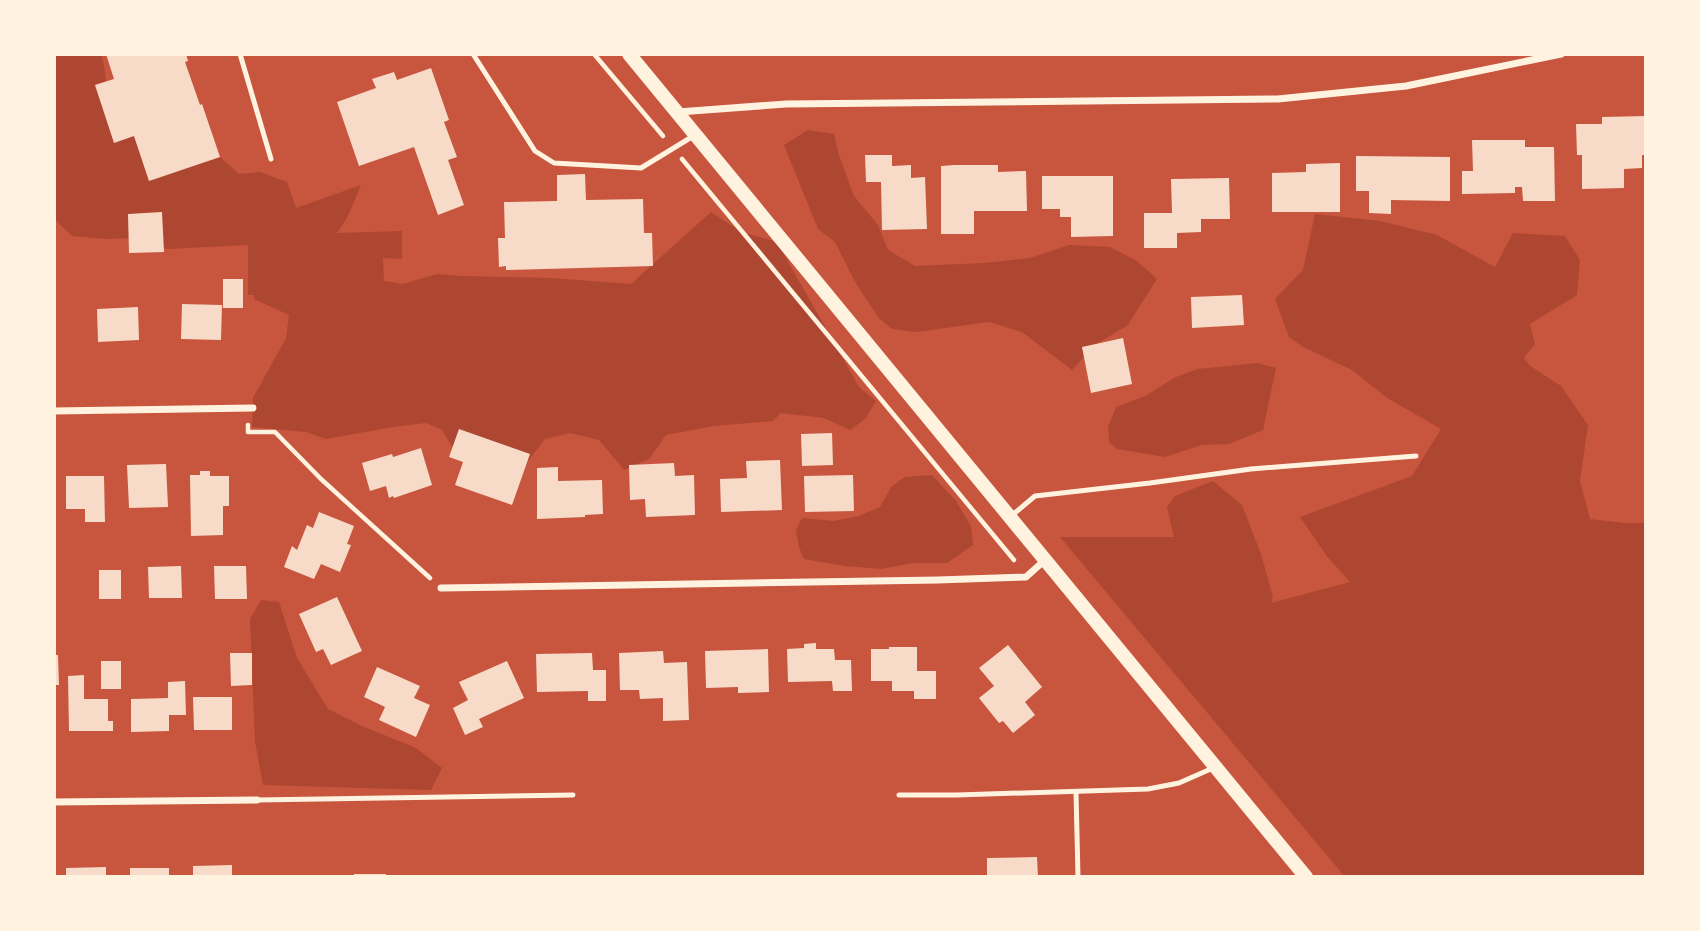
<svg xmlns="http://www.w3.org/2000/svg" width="1700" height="931" viewBox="0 0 1700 931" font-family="'Roboto Condensed',sans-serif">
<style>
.green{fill:#ae4732}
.building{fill:#f7dbc8}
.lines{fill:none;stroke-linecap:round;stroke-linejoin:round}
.path{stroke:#fff3e0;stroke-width:4.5}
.service{stroke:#fff3e0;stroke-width:5}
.minor{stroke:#fff3e0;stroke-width:7}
.secondary{stroke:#fff3e0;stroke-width:14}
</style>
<rect width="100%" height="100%" fill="#c8553d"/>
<g class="green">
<path d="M54 54H101L104 65 106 81 95 85 114 142 134 136 149 181 220 157 239 174 260 172 287 182 296 208 361 185C354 202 348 219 337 233L402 231V259L383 258 384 281 403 284 437 274 461 276 551 278 631 284 711 212 741 232 777 242 859 387 876 401 865 419 850 430 824 418 781 413 773 421 714 426 666 435 649 459 624 470 599 440 570 433 545 439 523 468 460 460 442 430 426 423 393 427 326 439 306 432 252 427 253 398 286 338 289 315 254 299V295H248V245L167 249 146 241 131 238 106 239 72 236 54 219Z"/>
<path d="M808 130 834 134 839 155 854 196 878 225 888 250 915 266 984 263 1030 258 1069 245 1110 247 1137 261 1157 279 1128 325 1095 345 1072 370 1022 332 989 322 916 332 892 329 878 317 854 280 835 242 818 229 784 145Z"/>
<path d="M1315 214 1380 221 1437 235 1495 267 1513 233 1565 236 1580 260 1577 295 1530 324 1535 344 1524 358 1530 366 1561 386 1588 425 1580 481 1590 519 1625 523H1646V877H1345L1060 537H1174L1167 507 1175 496 1213 481 1242 505 1261 554 1273 597 1271 603 1350 582 1326 555 1300 517 1412 476 1441 429 1387 398 1352 370 1303 347 1289 337 1275 299 1303 270Z"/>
<path d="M1258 363 1276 368 1263 430 1229 444 1202 445 1165 457 1117 449 1109 442 1108 427 1116 407 1145 396 1174 378 1197 369Z"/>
<path d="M932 475 956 501 971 526 973 545 947 563H913L881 569 845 566 804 559 799 547 796 530 802 518 833 521 859 516 880 507 891 487 905 477Z"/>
<path d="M261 600 279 602 297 658 328 709 362 726 416 748 442 768 431 790 263 785 255 742 250 619Z"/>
</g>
<g class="building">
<path d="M106 54H186L188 61 185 62 200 105 202 104 220 157 149 181 134 136 114 143 95 85 114 79Z"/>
<path d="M431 68 449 120 444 122 457 157 448 160 464 205 438 215 414 147 359 166 337 102 376 88 372 79 394 72 397 80Z"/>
<path d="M1646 116V155H1642V168L1624 169V188L1582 189V155H1577L1576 124H1602V117Z"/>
<path d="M1472 140H1525V147H1554L1555 201H1523L1522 187H1515V193L1462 194V171H1473Z"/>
<path d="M865 155H892V166L911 165V178L925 177 927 229 882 230 881 182H866Z"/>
<path d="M1356 156 1450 157V201L1391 200V214L1369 213V191H1356Z"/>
<path d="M1340 163V212H1272V173L1306 172V164Z"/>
<path d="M954 165H998V172L1026 171 1027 211H974V234H941V166Z"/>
<path d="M585 174 586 200 643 199 644 233H652L653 266 506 270V266L499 267 498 238H505L504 202 557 201V175Z"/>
<path d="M1042 176H1113V236L1071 237V217H1060V209H1042Z"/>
<path d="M1229 178 1230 219H1201V232L1177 233V248H1144V213H1172L1171 179Z"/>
<path d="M162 212 164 252 129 253 128 214Z"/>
<rect x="223" y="279" width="20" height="29"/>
<path d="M1242 295 1244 325 1192 328 1191 297Z"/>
<path d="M182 304 222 305 221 340 181 339Z"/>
<path d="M138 307 139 340 98 342 97 309Z"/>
<path d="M1123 338 1132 384 1091 393 1082 347Z"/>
<path d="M459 429 530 454 512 505 455 485 463 462 449 457Z"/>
<path d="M832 433 833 465 802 466 801 434Z"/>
<path d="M421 448 432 485 394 498 393 496 389 498 386 486 370 491 362 463 392 454 393 457Z"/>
<path d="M780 460 782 510 721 512 720 479 747 478 746 461Z"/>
<path d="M674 463 675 476 694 475 695 515 646 517 645 499 630 500 629 465Z"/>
<path d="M166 464 168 507 129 508 127 465Z"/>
<path d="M558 467V481L602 480 603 514 585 515V517L537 519V468Z"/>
<path d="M200 471H210V476H229V506H223V535L191 536 190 475H200Z"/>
<path d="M853 475 854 511 805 512 804 476Z"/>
<path d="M66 476H104L105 522H85V509H66Z"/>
<path d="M319 512 354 526 347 544 351 545 340 572 321 564 314 579 284 567 292 546 297 550 307 525 313 528Z"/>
<path d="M181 566 182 598H149L148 567Z"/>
<path d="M214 566H246L247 599H215Z"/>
<rect x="99" y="570" width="22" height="29"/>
<path d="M337 597 362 651 331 665 323 649 316 652 299 614Z"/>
<path d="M816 643V649H834L835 660H851L852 691H833L832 681 788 682 787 649 804 648V644Z"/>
<path d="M1008 645 1042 687 1025 702 1035 715 1013 733 1003 721 999 723 979 698 994 686 979 668Z"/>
<path d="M889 647H917V671H936V699H914V691H892V681H871V649H889Z"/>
<path d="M768 649 769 692 738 693V687L706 688 705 651Z"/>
<path d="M663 651 664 663 687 662 689 720 663 721V698L640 699 639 690H620L619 653Z"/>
<path d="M230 653H252V685L231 686Z"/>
<path d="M592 653 593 670H606V701H588V691L537 692 536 654Z"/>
<path d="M54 655H58L59 685H54Z"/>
<rect x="101" y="661" width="20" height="28"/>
<path d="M507 661 524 698 479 719 483 727 465 735 453 708 468 700 459 682Z"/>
<path d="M377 667 420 686 414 698 430 705 416 737 379 720 385 707 364 697Z"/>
<path d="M84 675V699H108V721H113V731H69L68 676Z"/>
<path d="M185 681 186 715H169V731L131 732V699L168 698V682Z"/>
<path d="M193 697H232V730H194Z"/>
<path d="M1037 857 1038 877H987V858Z"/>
<path d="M232 865V877H193V866Z"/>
<path d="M106 867V877H66V868Z"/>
<rect x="130" y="868" width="39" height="9"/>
<rect x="354" y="874" width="32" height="3"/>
</g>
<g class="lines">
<g class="path">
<path d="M594 54 663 136"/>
<path d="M682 159 1014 560"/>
<path d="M248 425V432H275L321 479 430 578"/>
</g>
<g class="service">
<path d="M240 54 271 159"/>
<path d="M473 54 535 151 554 163 641 168 695 135"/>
<path d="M1010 517 1035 496 1150 483 1251 469 1416 456"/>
<path d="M1076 792 1078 877"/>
<path d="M899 795H957L1148 789 1179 783 1213 768"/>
<path d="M257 800 573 795"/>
</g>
<g class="minor">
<path d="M678 112 786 104 1278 99 1406 86 1561 54"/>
<path d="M54 411 253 408"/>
<path d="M441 588 938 580 1026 577 1045 560"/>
<path d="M54 802 257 800"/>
</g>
<path class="secondary" d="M629 54 1306 877"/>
</g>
<rect width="1700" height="931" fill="none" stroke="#fff3e0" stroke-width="112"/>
</svg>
